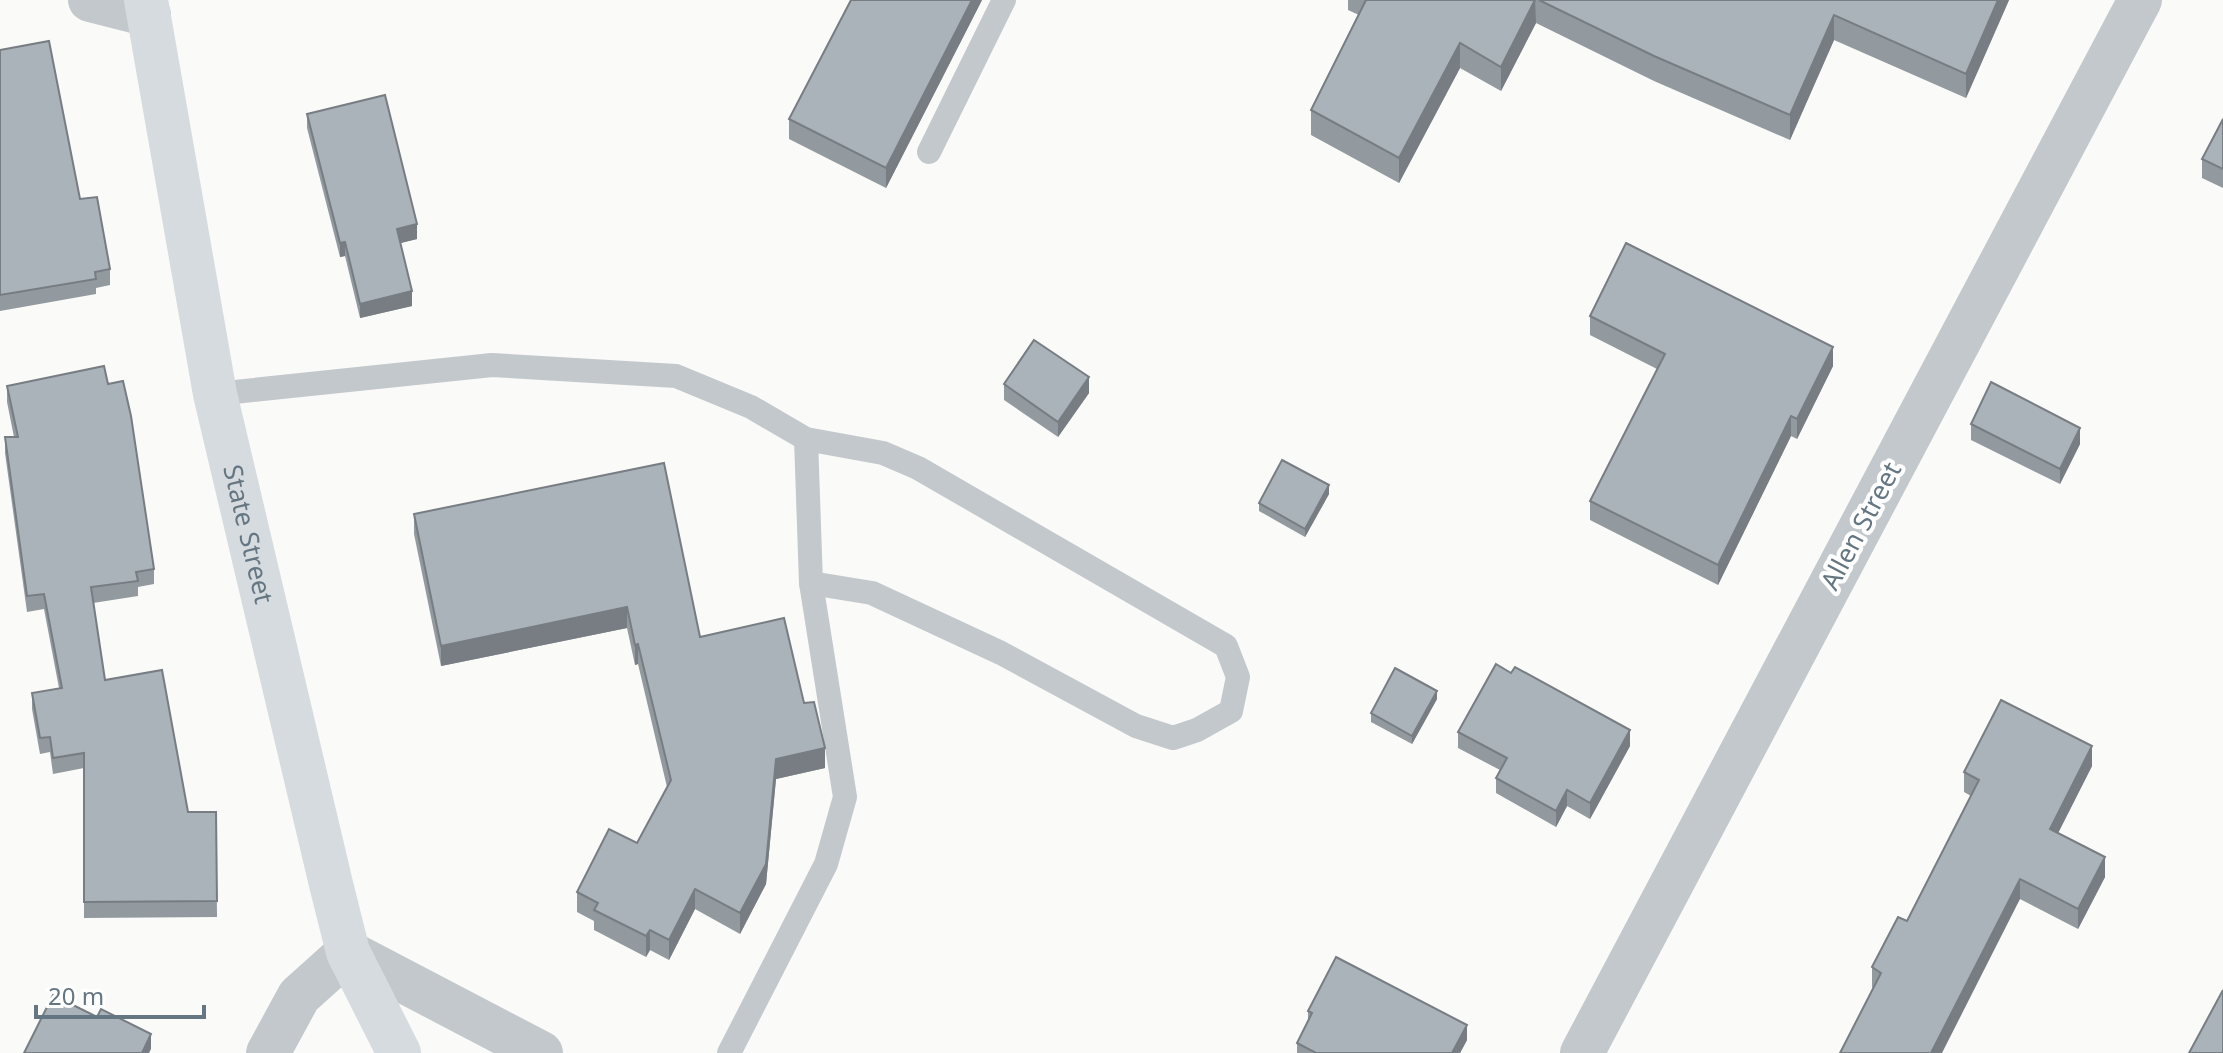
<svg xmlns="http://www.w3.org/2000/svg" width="2223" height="1053" viewBox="0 0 2223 1053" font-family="'Noto Sans',sans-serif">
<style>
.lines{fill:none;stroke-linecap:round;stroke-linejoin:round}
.lane{stroke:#c3c8cc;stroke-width:24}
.street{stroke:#c3c8cc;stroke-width:44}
.secondary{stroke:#d6dbdf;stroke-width:44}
.wall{fill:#929a9f}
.shaded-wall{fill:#777d82}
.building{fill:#aab3b9;stroke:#777d82;stroke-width:2}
.labels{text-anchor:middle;stroke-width:8;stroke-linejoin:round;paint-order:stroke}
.street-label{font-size:26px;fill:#657683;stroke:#fff}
</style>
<rect width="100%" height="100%" fill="#fafaf8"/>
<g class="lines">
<g class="lane">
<path d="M929 152 1004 0"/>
<path d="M215 394 492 365 676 376 751 407 806 439 883 453 918 468 1226 646 1238 677 1231 711 1197 730 1173 738 1136 726 1001 653 872 593 811 583 806 439"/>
<path d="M729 1053 826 864 845 797 811 583"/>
</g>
<g class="street">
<path d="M90 0 149 15"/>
<path d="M268 1053 299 996 348 952 541 1053"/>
<path d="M1582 1053 2140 0"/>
</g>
<path class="secondary" id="s1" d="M146 0 215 394 331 884 348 952 399 1053"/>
</g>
<g class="wall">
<path d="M982 0 886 188 789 139V119Z"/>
<path d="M1348 0H2009L1966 98 1834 40 1790 140 1654 81 1536 23 1501 91 1460 68 1399 183 1311 135V110L1359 15 1348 10Z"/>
<path d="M0 50 80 199 110 269V285L96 288V294L0 311Z"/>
<path d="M307 114 417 239 400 243 412 306 360 318 345 256 340 257 307 128Z"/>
<path d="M2223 119V188L2202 178V159Z"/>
<path d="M1590 316 1833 366 1797 439 1791 436 1718 585 1590 520V501L1657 369 1590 335Z"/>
<path d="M1004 384 1089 393 1058 437 1004 400Z"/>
<path d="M7 386 154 569V584L138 587V596L93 603 105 680 188 812H216L217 917 84 918V768L53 774 50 752 40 754 32 709V693L59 688 44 609 27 612 5 453V437H14L7 402Z"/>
<path d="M1971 424 2080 444 2060 484 1971 440Z"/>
<path d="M1329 494 1305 537 1259 511V503Z"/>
<path d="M414 514 700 637 804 703 825 768 776 779 766 884 740 934 695 909 669 960 650 950 646 957 594 930V921L577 912V892L637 843 667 787 638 664 635 665 627 628 441 666 414 534Z"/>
<path d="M1437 699 1412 744 1371 722V713Z"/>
<path d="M1458 732 1630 746 1590 819 1567 806 1556 827 1496 793V778L1500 770 1458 748Z"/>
<path d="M2092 766 2058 833 2105 877 2078 929 2020 899 1873 988 1872 987V967L1907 921 1971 796 1964 792V772Z"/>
<path d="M1308 1011 1467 1040 1460 1053H1297V1043L1308 1021Z"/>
</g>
<g class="shaded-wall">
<path d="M972 0H982L886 188V168Z"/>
<path d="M1535 0 1536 23 1501 91V67Z"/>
<path d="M1998 0H2009L1966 98V74Z"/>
<path d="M1834 15V40L1790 140V115Z"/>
<path d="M1460 43V68L1399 183V158Z"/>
<path d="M417 224V239L397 244V229Z"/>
<path d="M345 242V256L340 257V243Z"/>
<path d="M412 291V306L360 318V304Z"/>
<path d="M1833 347V366L1797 439V419Z"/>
<path d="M1089 377V393L1058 437V422Z"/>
<path d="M1791 416V436L1718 585V565Z"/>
<path d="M2080 428V444L2060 484V469Z"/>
<path d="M1329 485V494L1305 537V529Z"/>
<path d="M627 607V628L441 666V646Z"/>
<path d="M638 644V664L635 665V645Z"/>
<path d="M1437 691V699L1412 744V736Z"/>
<path d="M1630 730V746L1590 819V803Z"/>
<path d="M2092 746V766L2050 849V829Z"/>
<path d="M825 748V768L776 779 766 884 740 934V913L776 759Z"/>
<path d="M1567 790V806L1556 827V811Z"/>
<path d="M2105 857V877L2078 929V909Z"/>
<path d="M2020 879V899L1942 1053H1931Z"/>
<path d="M695 889V909L669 960V940Z"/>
<path d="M650 930V950L646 957V936Z"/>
<path d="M1467 1025V1040L1460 1053H1452Z"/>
<path d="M151 1034V1049L149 1053H142Z"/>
</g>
<g class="building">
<path d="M851 0H972L886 168 789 119Z"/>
<path d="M1366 0H1535L1501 67 1460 43 1399 158 1311 110Z"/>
<path d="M1539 0H1998L1966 74 1834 15 1790 115 1654 56Z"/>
<path d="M49 41 80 199 97 197 110 269 95 272 96 279 0 295V50Z"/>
<path d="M385 95 417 224 397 229 412 291 360 304 345 242 340 243 307 114Z"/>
<path d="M2223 119V169L2202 159Z"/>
<path d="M1626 243 1833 347 1797 419 1791 416 1718 565 1590 501 1665 354 1590 316Z"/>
<path d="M1034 340 1089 377 1058 422 1004 384Z"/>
<path d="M104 366 108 384 123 381 131 416 154 569 136 572 138 581 91 587 105 680 162 670 188 812H216L217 901 84 902V753L53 758 50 737 40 738 32 693 62 688 44 594 27 596 5 437H18L7 386Z"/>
<path d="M1991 382 2080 428 2060 469 1971 424Z"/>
<path d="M1282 460 1329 485 1305 529 1259 503Z"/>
<path d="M664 463 700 637 784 618 804 703 814 702 825 748 776 759 766 864 740 913 695 889 669 940 650 930 646 936 594 910 598 903 577 892 609 829 637 843 671 780 638 644 635 645 627 607 441 646 414 514Z"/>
<path d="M1496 664 1511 673 1515 667 1630 730 1590 803 1567 790 1556 811 1496 778 1507 758 1458 732Z"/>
<path d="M1395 668 1437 691 1412 736 1371 713Z"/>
<path d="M2001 700 2092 746 2050 829 2105 857 2078 909 2020 879 1931 1053H1840L1881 973 1872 967 1898 917 1907 921 1979 780 1964 772Z"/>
<path d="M1336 957 1467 1025 1452 1053H1316L1297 1043 1312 1013 1308 1011Z"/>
<path d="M2223 990V1053H2189Z"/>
<path d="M53 995 97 1017 101 1009 151 1034 142 1053H24Z"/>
</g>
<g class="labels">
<g class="street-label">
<text transform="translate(1861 526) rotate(-62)" y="9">Allen Street</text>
<text dy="9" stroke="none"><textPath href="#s1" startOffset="544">State Street</textPath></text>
</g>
</g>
<path d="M36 1005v12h168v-12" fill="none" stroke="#657683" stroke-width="4"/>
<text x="48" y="1005" font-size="24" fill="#657683" stroke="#ffffff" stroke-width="6" paint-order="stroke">20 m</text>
</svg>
